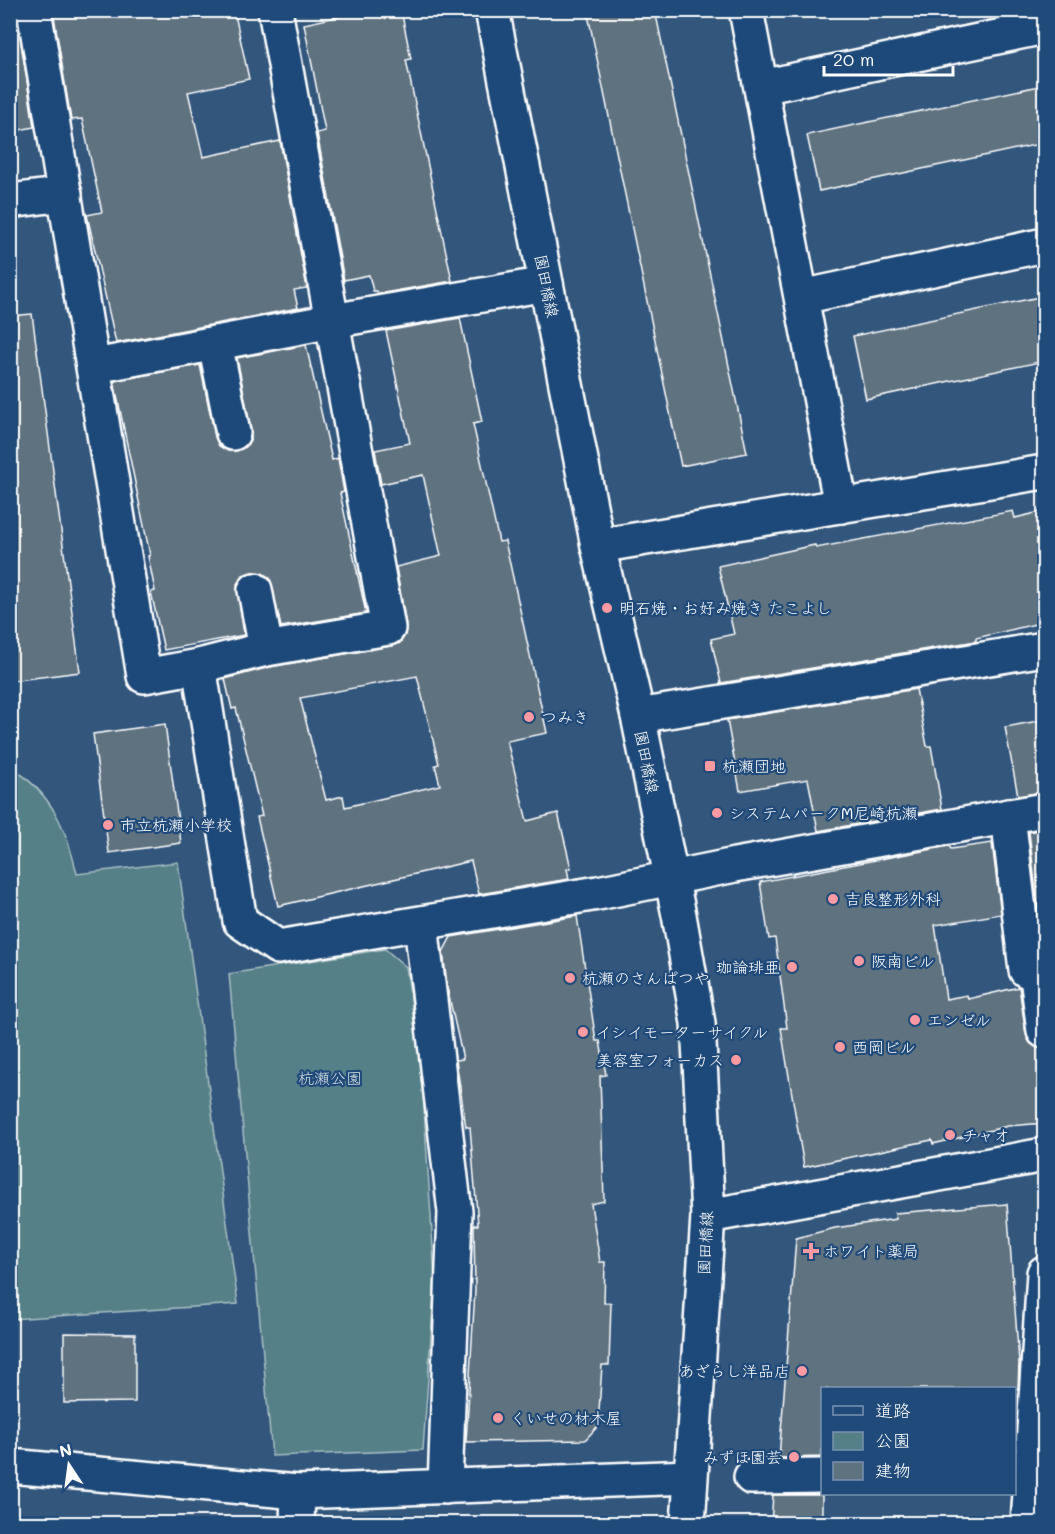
<svg xmlns="http://www.w3.org/2000/svg" width="1055" height="1534" viewBox="0 0 1055 1534" font-family="Mali,'Klee One',sans-serif">
<style>
.green{fill:#558088;stroke:#aac0c4;stroke-width:1.5}
.building{fill:#5e7280;stroke:#fff;stroke-width:1.5;fill-rule:evenodd}
.lines{fill:none;stroke-linecap:round;stroke-linejoin:round}
.minor-casing{stroke:#fff;stroke-width:38}
.minor{stroke:#1f4a7a;stroke-width:33}
.poi-dot{fill:#ff9aa2;stroke:#1f4a7a;stroke-width:2}
.labels{text-anchor:middle;stroke-width:4.5;stroke-linejoin:round;paint-order:stroke}
.street-label{font-size:16px;fill:#fff;stroke:#1f4a7a}
.poi-label{font-size:16px;fill:#fff;stroke:#1f4a7a;text-anchor:start}
.park-label{font-size:16px;fill:#d4dfe1;stroke:#1f4a7a}
</style>
<rect width="100%" height="100%" fill="#32567c"/>
<filter id="ink" filterUnits="userSpaceOnUse"><feTurbulence type="fractalNoise" baseFrequency=".0167" numOctaves="2"/><feDisplacementMap in="SourceGraphic" scale="12" xChannelSelector="R" yChannelSelector="G"/><feConvolveMatrix kernelMatrix="1 2 1 2 8 2 1 2 1" color-interpolation-filters="sRGB"/></filter>
<g filter="url(#ink)">
<g class="green">
<path d="M11 767C52 794 66 827 77 874L178 862 238 1304 11 1319Z"/>
<path d="M385 949 406 967 421 1062 435 1279 423 1450 272 1456 229 974Z"/>
</g>
<g class="building">
<path d="M10 10H16L34 127 10 132Z"/>
<path d="M53 10H234L249 79 188 92 203 157 280 141 307 288 294 290 298 308 116 343 87 215 102 212 82 119 71 120Z"/>
<path d="M369 10H401L411 59 406 60 452 281 378 294 377 291H373L369 275 344 280 317 133 325 131 304 24Z"/>
<path d="M587 10H655L747 453 681 466Z"/>
<path d="M1044 85V143L819 191 807 135Z"/>
<path d="M1044 296V361L866 399 853 336Z"/>
<path d="M32 314 80 672 10 681V316Z"/>
<path d="M460 318 482 422 473 424 499 542 505 541 547 733 507 741 527 821 558 813 571 868 567 869 569 879 479 894 471 861 278 906 257 817 262 816 236 708 232 709 225 679 270 667 391 646 400 643 405 635 406 625 396 567 441 556 423 475 381 484 375 450 410 443 386 331ZM417 676 439 764 435 765 440 785 345 807 343 796 326 800 300 698Z"/>
<path d="M306 345 332 460 338 458 344 492 340 493 366 613 281 627 270 578 262 573 252 572 243 575 237 584 244 635 164 650 151 592 155 591 148 556 150 555 114 381 200 365 215 437 219 446 228 451H236L246 447 251 438V430L237 358Z"/>
<path d="M1013 511 1015 518 1044 511V622L976 638V641L721 683 711 639 734 634 718 566 815 545 816 548Z"/>
<path d="M916 689 927 746H931L942 809 818 831 808 779 740 791 727 720Z"/>
<path d="M1044 720V792L1018 796 1005 727Z"/>
<path d="M165 724 181 843 109 853 93 734Z"/>
<path d="M1044 829V907L1038 908 1029 832Z"/>
<path d="M992 843 1001 914 935 925 946 999 967 995 968 999 1019 987 1026 1034 1030 1043 1041 1049 1044 1079V1123L1008 1126 933 1144 932 1140 804 1167 781 1028H787L775 938 769 939 760 882 949 846 951 849Z"/>
<path d="M577 916 596 1041H600L606 1075 600 1076 604 1201 591 1204 600 1262H605L604 1303H611L609 1365H602L598 1426 585 1440 466 1442 475 1290 474 1225H478L470 1127H466L456 1060 463 1059 448 992 443 952 451 937Z"/>
<path d="M1007 1204 1019 1362 1018 1389H822V1457L779 1458 796 1238 835 1228 896 1219 895 1213Z"/>
<path d="M64 1333 135 1334V1402L64 1403Z"/>
<path d="M773 1495H822V1524H771Z"/>
</g>
<g class="lines">
<defs>
<g id="minor">
<path d="M34 10 144 676 199 666 266 649 388 628 332 321 95 366"/>
<path d="M275 10 332 321 546 284"/>
<path d="M492 10 598 546 638 716 679 915 698 1023 708 1216 688 1524"/>
<path d="M746 10 841 506"/>
<path d="M762 87 1044 27"/>
<path d="M10 201 65 194"/>
<path d="M802 297 1044 245"/>
<path d="M215 343 233 433"/>
<path d="M598 546 1044 472"/>
<path d="M255 590 266 649"/>
<path d="M199 666 240 921 278 947 598 893 735 865 1044 810"/>
<path d="M638 716 1044 649"/>
<path d="M1008 816 1026 970 1044 968"/>
<path d="M421 924 455 1212 445 1487"/>
<path d="M1036 969 1044 1031"/>
<path d="M708 1216 1044 1155"/>
<path d="M10 1466 298 1492 690 1477"/>
<path d="M751 1477 822 1476"/>
<path d="M297 1524 298 1492"/>
<path d="M1028 1524 1044 1273"/>
</g>
</defs>
<use href="#minor" class="minor-casing"/>
<use href="#minor" class="minor"/>
</g>
</g>
<g class="poi-dot">
<circle cx="607" cy="608" r="6"/>
<circle cx="529" cy="717" r="6"/>
<rect x="704" y="760" width="12" height="12" rx="3"/>
<circle cx="717" cy="813" r="6"/>
<circle cx="108" cy="825" r="6"/>
<circle cx="833" cy="899" r="6"/>
<circle cx="859" cy="961" r="6"/>
<circle cx="792" cy="967" r="6"/>
<circle cx="570" cy="978" r="6"/>
<circle cx="915" cy="1020" r="6"/>
<circle cx="583" cy="1032" r="6"/>
<circle cx="840" cy="1047" r="6"/>
<circle cx="736" cy="1060" r="6"/>
<circle cx="950" cy="1135" r="6"/>
<path d="M808 1242h6v6h6v6h-6v6h-6v-6h-6v-6h6z"/>
<circle cx="802" cy="1371" r="6"/>
<circle cx="498" cy="1418" r="6"/>
<circle cx="794" cy="1457" r="6"/>
</g>
<g class="labels">
<g class="street-label">
<text transform="translate(547 286) rotate(79)" y="6">園田橋線</text>
<text transform="translate(647 762) rotate(79)" y="6">園田橋線</text>
<text transform="translate(705 1243) rotate(-87)" y="6">園田橋線</text>
</g>
<g class="poi-label">
<text x="619" y="614">明石焼・お好み焼き たこよし</text>
<text x="541" y="723">つみき</text>
<text x="722" y="772">杭瀬団地</text>
<text x="729" y="819">システムパークM尼崎杭瀬</text>
<text x="120" y="831">市立杭瀬小学校</text>
<text x="845" y="905">吉良整形外科</text>
<text x="871" y="967">阪南ビル</text>
<text x="780" y="973" text-anchor="end">珈論琲亜</text>
<text x="582" y="984">杭瀬のさんぱつや</text>
<text x="927" y="1026">エンゼル</text>
<text x="595" y="1038">イシイモーターサイクル</text>
<text x="852" y="1053">西岡ビル</text>
<text x="724" y="1066" text-anchor="end">美容室フォーカス</text>
<text x="962" y="1141">チャオ</text>
<text x="823" y="1257">ホワイト薬局</text>
<text x="790" y="1377" text-anchor="end">あざらし洋品店</text>
<text x="510" y="1424">くいせの材木屋</text>
<text x="782" y="1463" text-anchor="end">みずほ園芸</text>
</g>
<g class="park-label">
<text x="330" y="1084">杭瀬公園</text>
</g>
</g>
<rect width="1055" height="1534" fill="none" stroke="#1f4a7a" stroke-width="36"/>
<rect x="18" y="18" width="1019" height="1498" fill="none" stroke="#fff" stroke-width="2" filter="url(#ink)"/>
<rect x="821" y="1387" width="195" height="108" fill="#1f4a7a" stroke="#7992af" stroke-width="1.5"/>
<rect x="833" y="1406" width="30" height="9" fill="#1f4a7a" stroke="#7992af" stroke-width="1.5"/>
<text x="875" y="1417" font-size="18" fill="#ffffff">道路</text>
<rect x="833" y="1432" width="30" height="18" fill="#558088" stroke="#7992af" stroke-width="1.5"/>
<text x="875" y="1447" font-size="18" fill="#ffffff">公園</text>
<rect x="833" y="1462" width="30" height="18" fill="#5e7280" stroke="#7992af" stroke-width="1.5"/>
<text x="875" y="1477" font-size="18" fill="#ffffff">建物</text>
<g transform="translate(69 1465) rotate(347)" stroke="#1f4a7a" stroke-width="4.5" paint-order="stroke">
<path d="M0-4.5L10 22L0 15L-10 22Z" fill="#ffffff"/>
<text y="-9" font-size="16" font-weight="bold" text-anchor="middle" fill="#ffffff">N</text>
</g>
<path d="M824 66v9h129v-9" fill="none" stroke="#ffffff" stroke-width="3"/>
<text x="833" y="66" font-size="18" fill="#ffffff" stroke="#1f4a7a" stroke-width="4.5" paint-order="stroke">20 m</text>
</svg>
